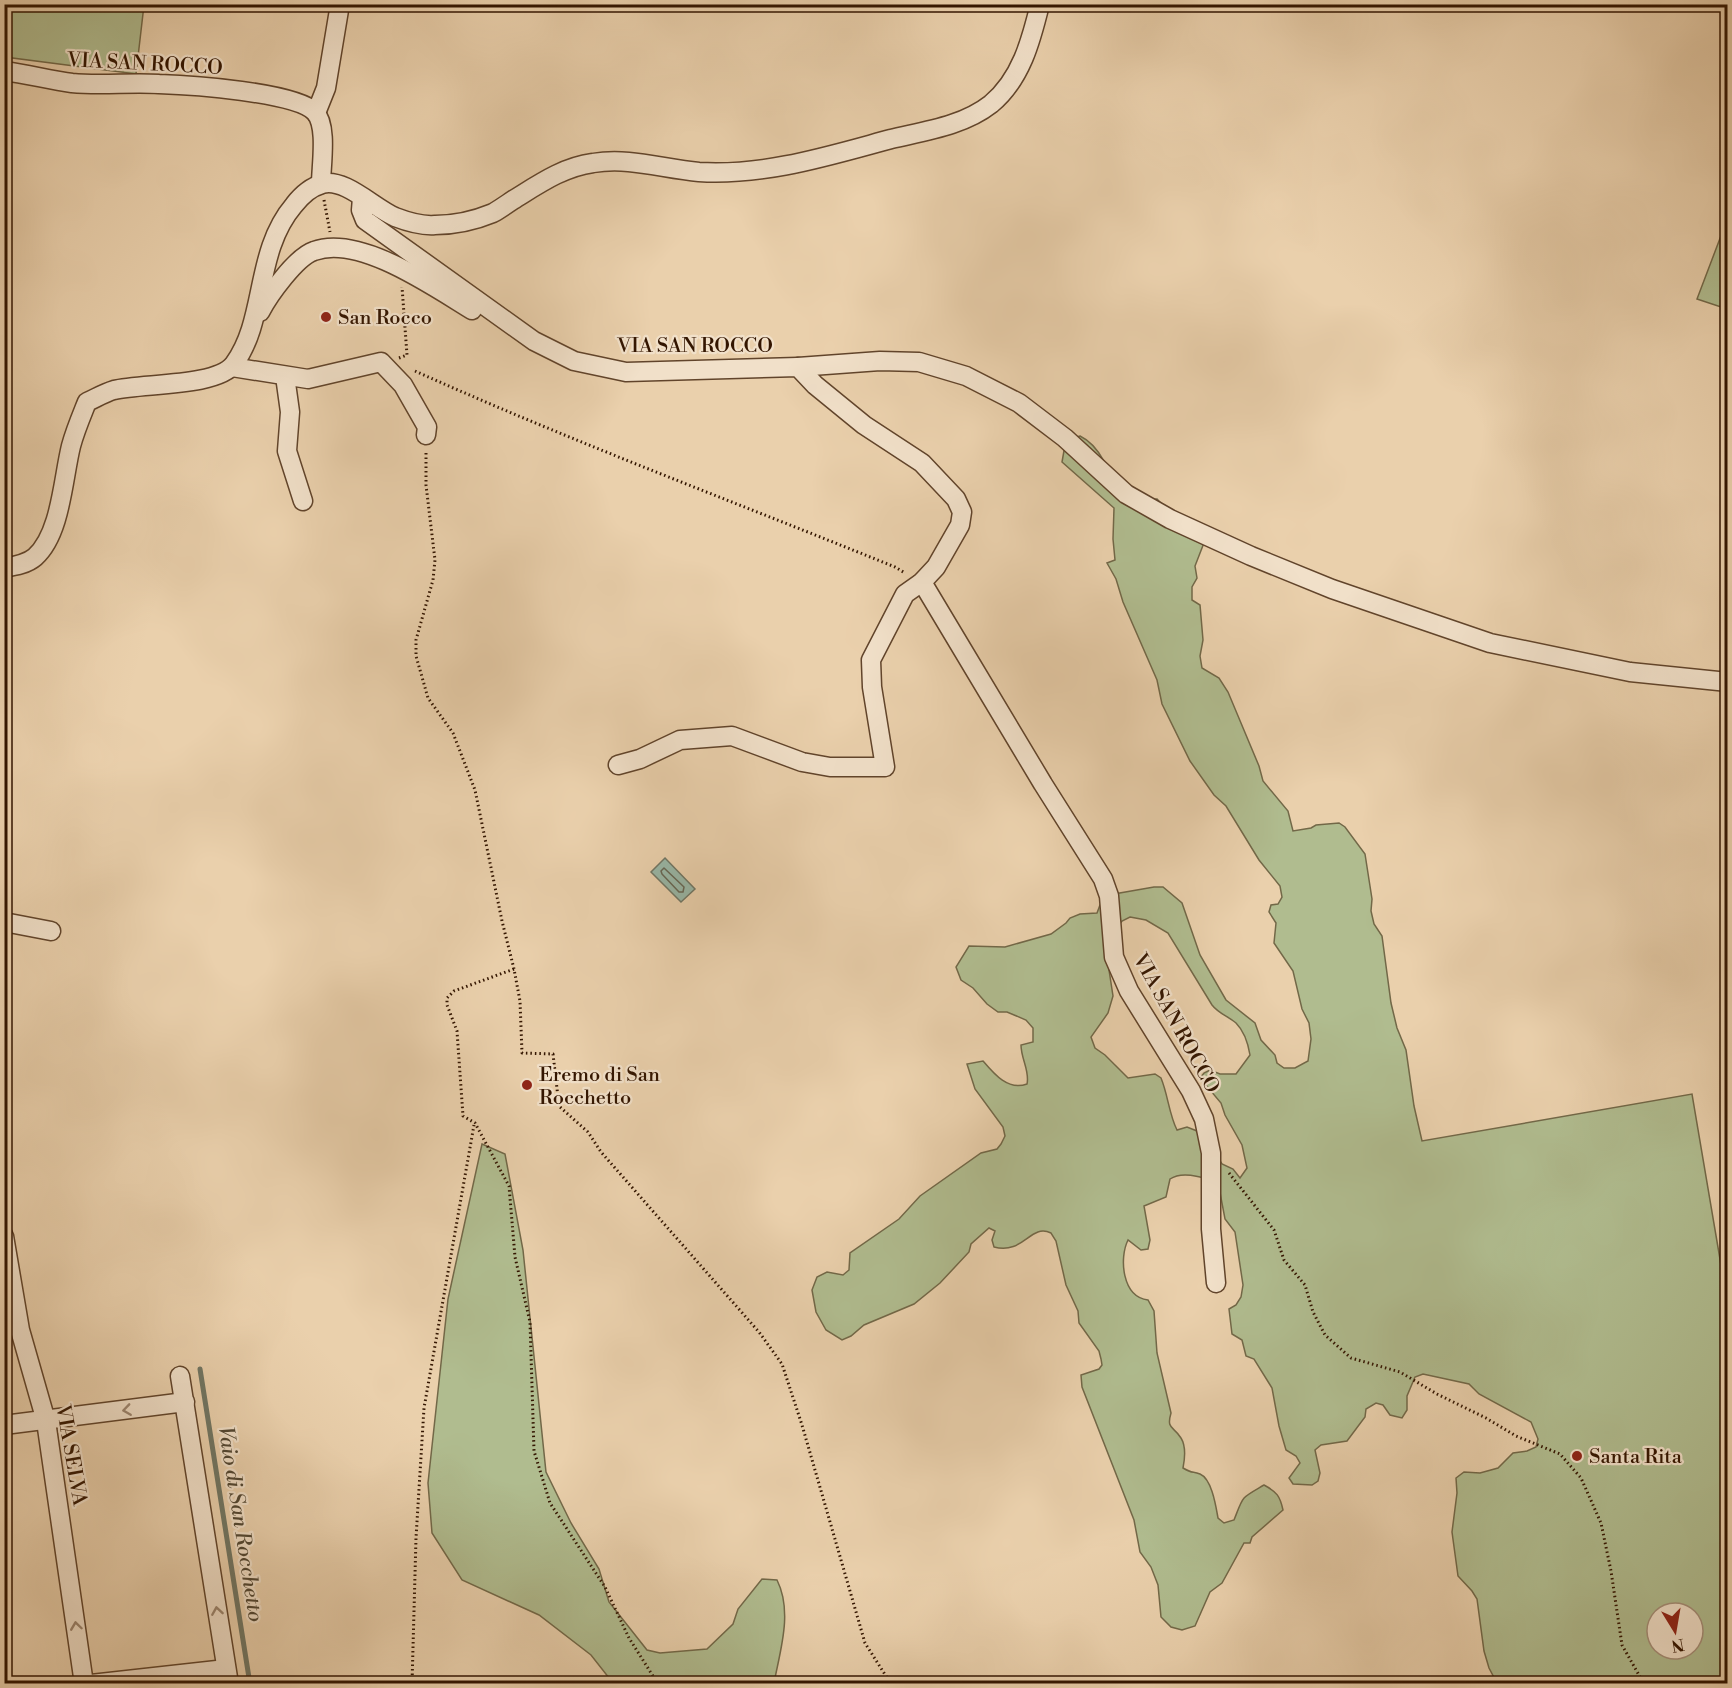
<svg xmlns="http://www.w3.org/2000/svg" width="1732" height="1688" viewBox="0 0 1732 1688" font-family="'Libre Bodoni',serif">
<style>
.green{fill:#b0bc8f;stroke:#726848;stroke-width:1.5;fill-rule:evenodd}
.water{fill:#98b7a7;stroke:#707664;stroke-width:1.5}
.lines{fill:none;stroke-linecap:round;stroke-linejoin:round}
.shore{stroke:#666654;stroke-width:1.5}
.stream{stroke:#707664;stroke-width:5}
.minor-casing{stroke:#61442b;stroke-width:21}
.path{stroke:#331500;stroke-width:3;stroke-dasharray:1.5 3;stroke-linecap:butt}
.minor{stroke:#f1e0c9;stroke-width:18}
.oneway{stroke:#9c856f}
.poi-dot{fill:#8f2418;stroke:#f1e0c9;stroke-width:2}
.labels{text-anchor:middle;stroke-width:4.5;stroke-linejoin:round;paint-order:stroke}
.street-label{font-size:20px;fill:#331500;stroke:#f1e0c9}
.poi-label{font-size:20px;fill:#331500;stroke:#f1e0c9;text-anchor:start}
.water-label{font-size:21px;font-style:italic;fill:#514632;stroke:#f1e0c9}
</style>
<rect width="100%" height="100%" fill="#ead0ac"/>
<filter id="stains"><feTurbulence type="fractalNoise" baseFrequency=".00333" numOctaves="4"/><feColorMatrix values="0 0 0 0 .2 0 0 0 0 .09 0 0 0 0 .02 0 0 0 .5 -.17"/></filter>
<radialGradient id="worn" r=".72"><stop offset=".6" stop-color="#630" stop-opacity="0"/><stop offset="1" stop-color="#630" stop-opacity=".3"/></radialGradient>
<g class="green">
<path d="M5 4 144 5 136 74 5 57Z"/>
<path d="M1727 220V309L1697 299Z"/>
<path d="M1080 436C1103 447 1112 479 1120 501 1133 504 1143 499 1157 499L1173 516C1193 519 1194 517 1207 535L1195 566 1197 578 1192 587V600L1200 605 1203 640 1200 656 1202 668 1219 678 1228 692 1259 766 1263 781 1288 811 1293 831 1311 828 1316 825 1339 823 1345 827 1365 854 1372 899 1371 911 1374 924 1382 936 1391 1003 1397 1028 1406 1050 1414 1106 1422 1141 1692 1094 1722 1271 1727 1283V1683H1497L1489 1668 1484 1651 1477 1599 1472 1591 1458 1576 1452 1532 1457 1493 1456 1478 1464 1472 1480 1473 1498 1468 1513 1453 1527 1451 1536 1447 1538 1439 1531 1422 1479 1394 1469 1384 1423 1374 1415 1377 1407 1396V1410L1402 1418 1390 1415 1383 1405 1376 1403 1366 1409 1365 1417 1347 1441 1321 1445 1315 1450 1320 1473 1318 1481 1312 1485 1293 1484 1289 1478 1300 1463 1296 1456 1286 1450 1279 1426 1272 1388 1254 1359 1246 1356 1242 1340 1232 1334 1229 1309 1236 1305 1241 1297 1243 1285 1235 1232 1225 1219 1218 1182C1204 1178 1183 1170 1170 1179L1166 1197 1144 1206 1150 1240 1148 1249 1141 1250 1128 1240C1119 1258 1122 1297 1148 1300L1154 1311 1157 1353 1171 1413C1166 1430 1174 1426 1181 1438 1186 1446 1185 1458 1183 1468 1193 1474 1192 1471 1200 1474 1212 1479 1216 1507 1218 1518L1224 1523 1234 1520C1244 1495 1240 1499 1264 1485 1277 1492 1280 1496 1283 1510L1252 1537 1250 1543H1244L1222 1583 1210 1592 1195 1626 1182 1630 1171 1627 1161 1617 1158 1585 1151 1567 1140 1552 1134 1520 1082 1387 1081 1375 1099 1369 1102 1365 1101 1359 1099 1351 1079 1323 1078 1311 1066 1285 1056 1241 1051 1233C1030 1223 1024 1255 994 1247L992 1240 995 1231 989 1228 971 1244 969 1252 940 1283 914 1304 864 1325 851 1336 842 1340 826 1330 816 1312 812 1290 817 1277 827 1272 843 1275 849 1270 850 1253 899 1219 920 1196 981 1153 997 1149 1001 1144 1005 1136 1003 1127 975 1089 967 1064 983 1061C994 1074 1008 1091 1027 1084 1030 1071 1021 1059 1021 1045L1033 1042V1028L1026 1020 1007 1012H998L987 1004 973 988 961 980 956 967 969 946 1005 947 1051 934 1066 923 1070 918 1080 914 1097 913 1100 905 1114 894 1154 887H1163L1182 903 1200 955 1226 1000 1255 1023 1261 1040 1275 1055 1277 1063 1284 1068H1295L1308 1061 1311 1039 1309 1023 1302 1009 1293 971 1274 943 1276 923 1269 912 1271 905 1278 904 1282 897 1280 886 1259 860 1226 806 1214 795 1190 761 1162 704 1157 680 1123 602 1116 579 1107 563 1115 560 1113 539 1114 508 1062 462 1065 445 1069 439ZM1130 917 1146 920 1168 933 1212 1005C1219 1014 1228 1016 1236 1023 1245 1032 1248 1043 1250 1055L1236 1074H1220L1210 1070 1204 1073 1200 1078 1221 1103 1225 1115 1242 1145 1247 1168 1240 1178 1233 1169 1222 1164 1208 1142 1197 1131 1187 1127 1177 1130C1169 1114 1168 1095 1161 1078L1155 1074 1128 1078 1105 1055 1095 1048 1091 1037 1108 1013 1113 996 1105 944 1122 921ZM1657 1613H1693V1649H1657Z"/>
<path d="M482 1144 505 1154 523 1250 546 1472 571 1523 599 1569 609 1602 647 1650 660 1653 707 1649 733 1624 738 1609 762 1579 777 1580C793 1612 780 1651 774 1683H613L591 1655 539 1615 462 1580 432 1533 428 1483 448 1299Z"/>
</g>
<path class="water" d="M665 858 695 889 681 902 651 872Z"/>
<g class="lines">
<path class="shore" d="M664 868 684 887 683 892H679L662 874 661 871Z"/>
<path class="stream" d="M200 1369 250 1684"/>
<defs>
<g id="minor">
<path d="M4 71C27 74 50 80 72 83 101 86 130 82 159 84 190 85 295 92 315 112 328 126 321 166 321 184"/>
<path d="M316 113 326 88 340 4"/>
<path d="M362 198 361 210 365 220 534 341 574 361 626 372 798 367 815 385 864 425 922 463 956 499 962 512 960 525 936 567 922 582 905 594 871 660 872 687 885 767H830L802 762 732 736 680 740 640 759 618 765"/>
<path d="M260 312C269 295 296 257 314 251 359 234 434 287 472 310"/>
<path d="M232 367 308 379 381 362 403 385 427 427 426 435"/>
<path d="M798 367 880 361 919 362 966 376 1019 403 1065 438 1126 494 1170 519 1251 556 1332 589 1490 643 1630 672 1728 682"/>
<path d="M285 376 290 412 287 451 303 501"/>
<path d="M4 568C15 566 27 564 35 557 61 534 63 478 71 446 75 431 81 417 87 402 96 398 104 393 114 390 142 383 217 387 234 364 267 319 254 252 294 205 301 196 311 187 322 184 344 177 374 208 395 217 408 222 422 226 435 225 454 225 476 220 493 213 500 209 507 204 513 200 539 184 563 167 593 163 630 157 663 169 699 172 765 176 828 156 891 139 925 131 963 126 991 104 1021 79 1031 41 1040 4"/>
<path d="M922 582 1043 784 1103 879 1109 896 1114 957 1129 991 1191 1091 1204 1119 1211 1153V1229L1216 1283"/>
<path d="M4 922 51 931"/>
<path d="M4 1236 20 1330 46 1421 84 1684"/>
<path d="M180 1376 229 1684"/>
<path d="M4 1425 185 1402"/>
<path d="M91 1684 226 1669"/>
</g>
</defs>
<use href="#minor" class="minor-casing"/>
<g class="path">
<path d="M324 200 330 232"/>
<path d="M399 358 407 355 402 287"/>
<path d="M415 371C573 442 735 502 895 567L905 573"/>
<path d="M426 453V485L435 560 433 580 416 640V656L428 698 453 733 475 790 502 921 514 969 520 1001 522 1053 553 1054 559 1106 588 1132 601 1152 759 1332 782 1364 802 1425 865 1643 891 1684"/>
<path d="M514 969 454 991 447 998V1005L457 1031 463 1116 475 1123 509 1186 515 1257 530 1322 534 1451 550 1503 605 1587 629 1638 658 1684"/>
<path d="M1229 1173 1274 1230 1284 1260 1305 1285 1313 1312 1325 1335 1351 1358 1400 1372 1437 1394 1486 1418 1516 1436 1560 1454 1581 1478 1601 1523 1611 1571 1622 1645 1644 1684"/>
<path d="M412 1684 416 1538 424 1408 474 1125"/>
</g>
<use href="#minor" class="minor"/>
</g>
<defs><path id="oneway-chevron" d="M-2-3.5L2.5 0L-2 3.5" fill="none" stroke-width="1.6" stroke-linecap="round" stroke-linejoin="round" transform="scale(1.5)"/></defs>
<g class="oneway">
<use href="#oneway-chevron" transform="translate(127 1410) rotate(172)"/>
<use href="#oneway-chevron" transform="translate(217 1611) rotate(-99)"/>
<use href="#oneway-chevron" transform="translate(76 1626) rotate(-98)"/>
</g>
<g class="poi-dot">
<circle cx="326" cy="317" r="6"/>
<circle cx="527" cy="1085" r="6"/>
<circle cx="1577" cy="1456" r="6"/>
</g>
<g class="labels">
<g class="street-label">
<text transform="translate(145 63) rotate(3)" y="7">VIA SAN ROCCO</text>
<text x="695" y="352">VIA SAN ROCCO</text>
<text transform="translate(1177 1023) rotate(61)" y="7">VIA SAN ROCCO</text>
<text transform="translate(72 1455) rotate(80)" y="7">VIA SELVA</text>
</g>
<g class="poi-label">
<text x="338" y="324">San Rocco</text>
<text x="539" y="1081">Eremo di San<tspan x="539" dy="23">Rocchetto</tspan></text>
<text x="1589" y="1463">Santa Rita</text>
</g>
<g class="water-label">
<text transform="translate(241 1524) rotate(81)" y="7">Vaio di San Rocchetto</text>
</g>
</g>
<rect width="1732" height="1688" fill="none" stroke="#ead0ac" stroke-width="24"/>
<rect x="6" y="6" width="1720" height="1676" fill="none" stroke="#331500" stroke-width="3"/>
<rect x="12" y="12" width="1708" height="1664" fill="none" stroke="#331500" stroke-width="1.5"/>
<g transform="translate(1675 1631) rotate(169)"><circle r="28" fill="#f1e0c9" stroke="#a58f79" stroke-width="1.5"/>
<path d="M0-4.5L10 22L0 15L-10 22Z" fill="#8f2418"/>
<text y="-9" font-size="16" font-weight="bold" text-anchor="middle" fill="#331500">N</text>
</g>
<rect width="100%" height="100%" filter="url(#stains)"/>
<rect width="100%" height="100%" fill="url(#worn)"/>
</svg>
